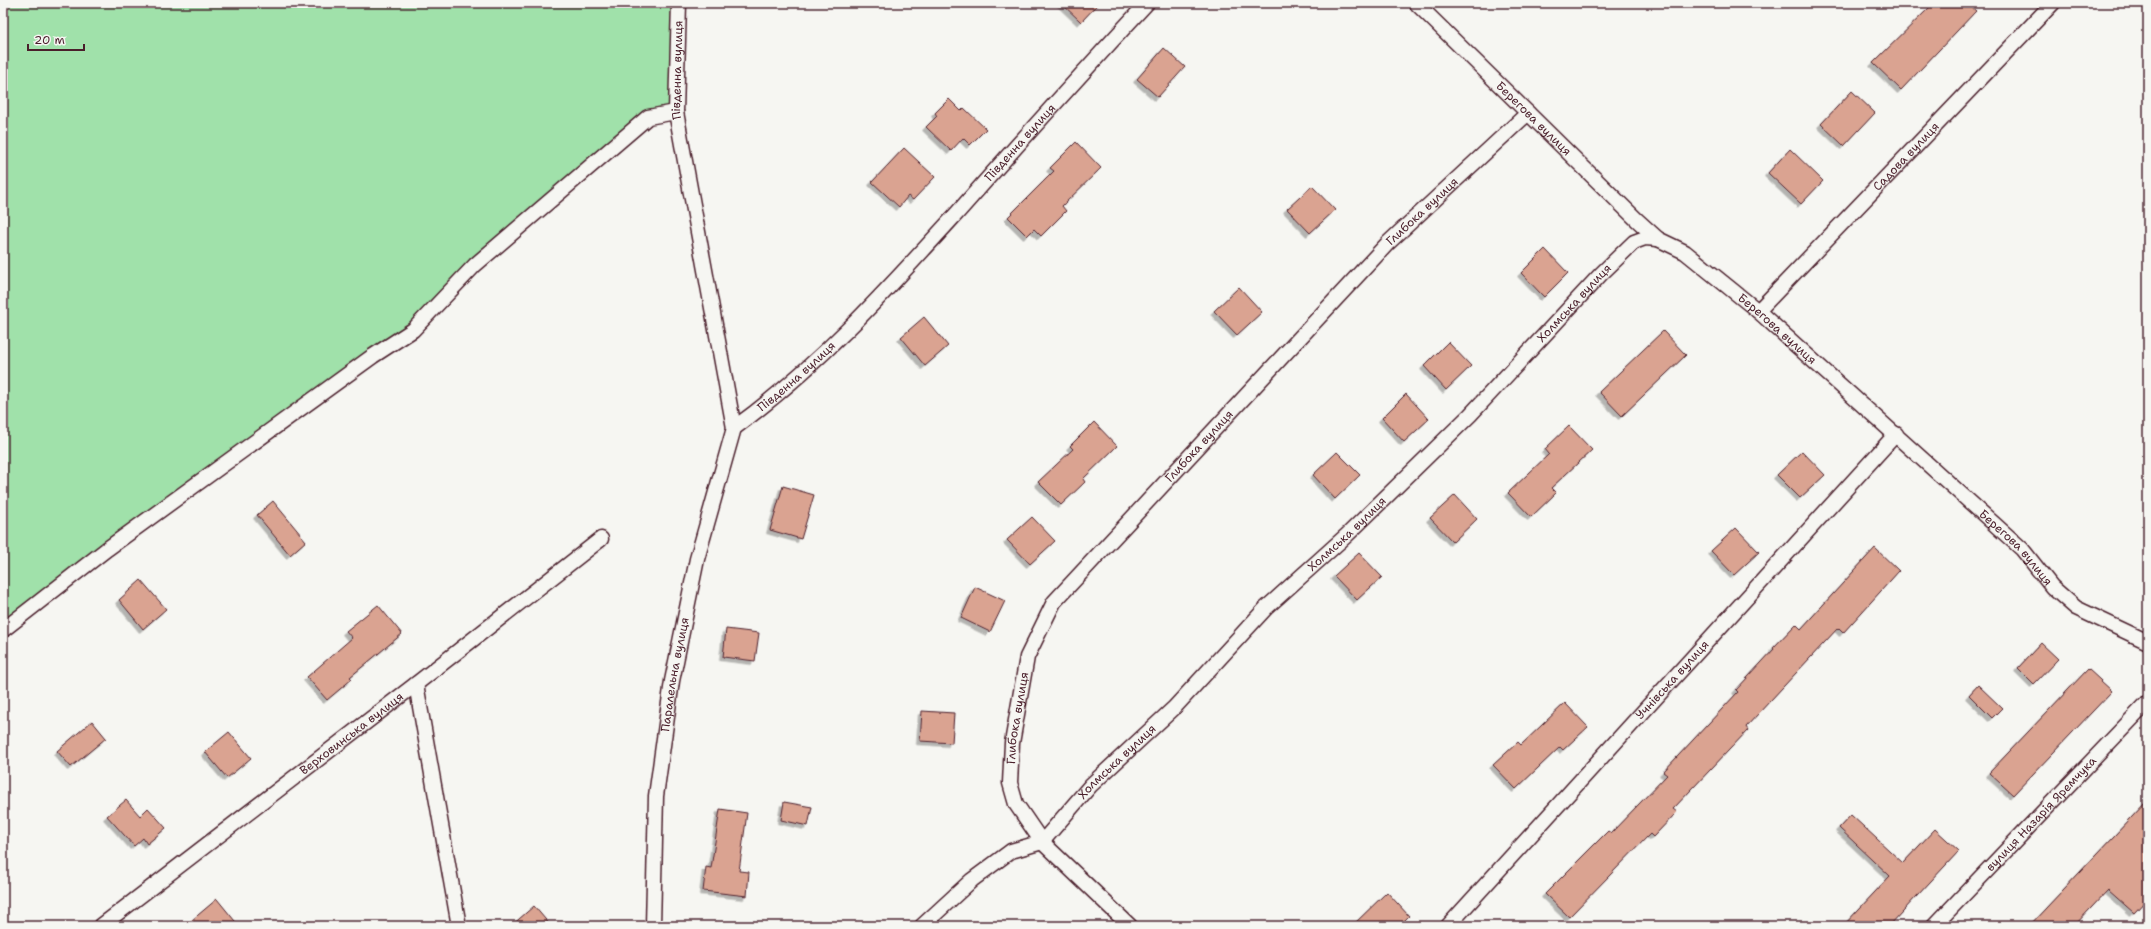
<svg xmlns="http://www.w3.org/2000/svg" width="2151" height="929" viewBox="0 0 2151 929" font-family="'Shantell Sans',sans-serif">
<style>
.green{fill:#a0e1aa;stroke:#75806a}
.building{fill:#daa391;stroke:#4a1f2b;filter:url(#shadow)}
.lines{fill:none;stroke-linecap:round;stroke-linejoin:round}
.minor-casing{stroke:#4a1f2b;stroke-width:17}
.minor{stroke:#f6f6f2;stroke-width:14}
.labels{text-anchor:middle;stroke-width:3;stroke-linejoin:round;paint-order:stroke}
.street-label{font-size:12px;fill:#4a1f2b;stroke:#f6f6f2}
</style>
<defs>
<filter id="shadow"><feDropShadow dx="-3.5" dy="3.5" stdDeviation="0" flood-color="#0004"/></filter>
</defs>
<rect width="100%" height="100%" fill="#f6f6f2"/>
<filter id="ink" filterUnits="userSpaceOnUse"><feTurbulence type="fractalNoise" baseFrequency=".025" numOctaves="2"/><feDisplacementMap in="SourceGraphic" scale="8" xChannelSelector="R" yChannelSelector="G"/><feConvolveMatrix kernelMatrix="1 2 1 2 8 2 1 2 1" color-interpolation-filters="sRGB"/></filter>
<g filter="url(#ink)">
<path class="green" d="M3 3H678L676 112 648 117 413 330 3 629Z"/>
<g class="building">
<path d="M1061 3H1099L1081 22Z"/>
<path d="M1934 3H1967L1976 11 1901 90 1873 63Z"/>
<path d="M1164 48 1185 67 1158 97 1137 79Z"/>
<path d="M1852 91 1875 113 1844 146 1821 124Z"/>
<path d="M949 99 961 111 964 108 986 129 970 145 963 138 951 151 926 127 937 116 935 113Z"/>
<path d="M1076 142 1101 168 1062 206 1066 211 1041 236 1034 229 1027 236 1008 217 1054 171 1050 168Z"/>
<path d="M904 148 935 177 913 200 908 196 899 207 872 182Z"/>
<path d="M1790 149 1823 181 1801 204 1768 173Z"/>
<path d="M1312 186 1335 210 1310 233 1287 209Z"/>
<path d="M1545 249 1568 273 1544 297 1521 273Z"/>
<path d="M1239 287 1262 312 1237 335 1214 311Z"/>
<path d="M924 317 948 346 925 366 901 337Z"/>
<path d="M1663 331 1686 355 1622 416 1599 392Z"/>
<path d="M1448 342 1471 366 1446 390 1424 366Z"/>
<path d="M1406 394 1429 419 1404 442 1382 418Z"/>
<path d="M1094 422 1117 446 1083 479 1085 482 1061 505 1038 482 1073 449 1070 446Z"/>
<path d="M1569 426 1592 450 1551 488 1556 493 1531 517 1508 493 1549 454 1545 449Z"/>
<path d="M1802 451 1825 475 1800 498 1777 475Z"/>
<path d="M1337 452 1360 475 1335 499 1313 475Z"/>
<path d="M783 486 814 495 801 539 770 530Z"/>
<path d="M1455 495 1477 519 1453 542 1430 518Z"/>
<path d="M273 501 306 541 290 555 257 515Z"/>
<path d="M1032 517 1055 541 1030 564 1007 540Z"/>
<path d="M1736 528 1759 552 1734 575 1711 551Z"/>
<path d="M1875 548 1899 571 1843 633 1838 628 1783 687 1746 727 1748 730 1673 809 1677 812 1653 837 1650 834 1569 917 1545 894 1608 831 1611 833 1667 775 1663 772 1738 692 1736 690 1774 649 1773 648 1796 624 1801 629Z"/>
<path d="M1359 553 1382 577 1357 600 1334 576Z"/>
<path d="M141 580 166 609 143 629 119 600Z"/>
<path d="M975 587 1005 601 990 632 961 618Z"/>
<path d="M378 605 402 634 350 677 352 679 327 700 307 677 352 638 346 631Z"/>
<path d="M726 629 759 633 755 661 723 657Z"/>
<path d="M2041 643 2058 659 2034 684 2018 668Z"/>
<path d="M2088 669 2112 691 2013 795 1989 773Z"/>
<path d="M1978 685 2002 708 1992 718 1969 695Z"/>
<path d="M1565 703 1588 727 1563 750 1560 747 1516 789 1493 765 1518 742 1521 745Z"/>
<path d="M922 711 954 713 952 743 920 741Z"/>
<path d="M92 721 106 738 71 767 57 751Z"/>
<path d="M229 732 251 758 227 778 205 752Z"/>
<path d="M126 800 140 816 148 808 166 828 147 844 143 838 134 846 107 816Z"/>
<path d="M2148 800V898L2134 913 2108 890 2074 926H2029Z"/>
<path d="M784 802 812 807 808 826 781 820Z"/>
<path d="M720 809 747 813 739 871 749 872 747 896 703 891 706 867 711 868Z"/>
<path d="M1851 815 1903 863 1935 829 1959 851 1889 926H1843L1890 876 1839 828Z"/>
<path d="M1387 892 1409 916 1399 926H1352Z"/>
<path d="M217 899 239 926H185Z"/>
<path d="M534 906 551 926H511Z"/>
</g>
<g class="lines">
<defs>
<g id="minor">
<path id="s1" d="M1416 3 1637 220 1658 239 1685 252 1758 311 2022 549 2052 587 2076 608 2148 642"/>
<path id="s2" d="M1758 311 2053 3"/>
<path id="s3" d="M734 428C818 367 888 289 958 212 1020 142 1083 72 1147 3"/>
<path d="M3 630 107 549 373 356 413 330 475 265 648 117 676 112"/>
<path d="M416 684 459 926"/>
<path id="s4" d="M1042 842 1091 785 1174 708 1266 608 1347 535 1470 415 1601 274 1634 242 1645 238 1658 239"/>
<path id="s5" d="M101 926 416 684 601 539"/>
<path id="s6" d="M653 926 656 796 672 681 697 559 734 428 676 112 679 3"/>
<path d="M922 926 972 880 1011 851 1042 842"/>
<path id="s7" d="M1130 926 1042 842 1016 804 1010 783 1012 743 1027 657 1054 602 1388 243 1528 113"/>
<path id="s8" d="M1448 926 1896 434"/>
<path id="s9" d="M1934 926 2148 702"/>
</g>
</defs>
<use href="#minor" class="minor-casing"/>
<use href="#minor" class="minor"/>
</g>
</g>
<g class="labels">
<g class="street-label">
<text dy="4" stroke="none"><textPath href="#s6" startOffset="870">Південна вулиця</textPath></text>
<text dy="4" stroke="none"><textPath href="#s1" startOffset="165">Берегова вулиця</textPath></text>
<text dy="4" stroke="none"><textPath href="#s3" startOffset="405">Південна вулиця</textPath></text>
<text dy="4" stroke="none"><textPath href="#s2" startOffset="214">Садова вулиця</textPath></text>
<text dy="4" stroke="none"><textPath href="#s7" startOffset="915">Глибока вулиця</textPath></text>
<text dy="4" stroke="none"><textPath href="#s4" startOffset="758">Холмська вулиця</textPath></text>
<text dy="4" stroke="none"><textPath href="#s1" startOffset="488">Берегова вулиця</textPath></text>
<text dy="4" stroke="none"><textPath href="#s3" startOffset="81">Південна вулиця</textPath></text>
<text dy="4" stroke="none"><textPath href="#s7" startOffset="591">Глибока вулиця</textPath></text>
<text dy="4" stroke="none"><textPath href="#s4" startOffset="434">Холмська вулиця</textPath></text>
<text dy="4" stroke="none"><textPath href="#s1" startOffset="812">Берегова вулиця</textPath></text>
<text dy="4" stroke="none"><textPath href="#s6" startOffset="253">Паралельна вулиця</textPath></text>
<text dy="4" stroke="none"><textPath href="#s8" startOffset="333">Учнівська вулиця</textPath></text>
<text dy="4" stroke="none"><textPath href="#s7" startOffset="255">Глибока вулиця</textPath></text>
<text dy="4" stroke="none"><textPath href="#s5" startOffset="316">Верховинська вулиця</textPath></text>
<text dy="4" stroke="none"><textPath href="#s4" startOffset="110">Холмська вулиця</textPath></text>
<text dy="4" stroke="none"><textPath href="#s9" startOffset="155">вулиця Назарія Яремчука</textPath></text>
</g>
</g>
<rect width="2151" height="929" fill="none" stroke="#f6f6f2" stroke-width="16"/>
<rect x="8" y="8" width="2135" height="913" fill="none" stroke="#4a1f2b" stroke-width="1.5" filter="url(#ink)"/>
<path d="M28 44v6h56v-6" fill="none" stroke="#4a1f2b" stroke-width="2"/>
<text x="34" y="44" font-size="12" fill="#4a1f2b" stroke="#f6f6f2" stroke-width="3" paint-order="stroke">20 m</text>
</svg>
